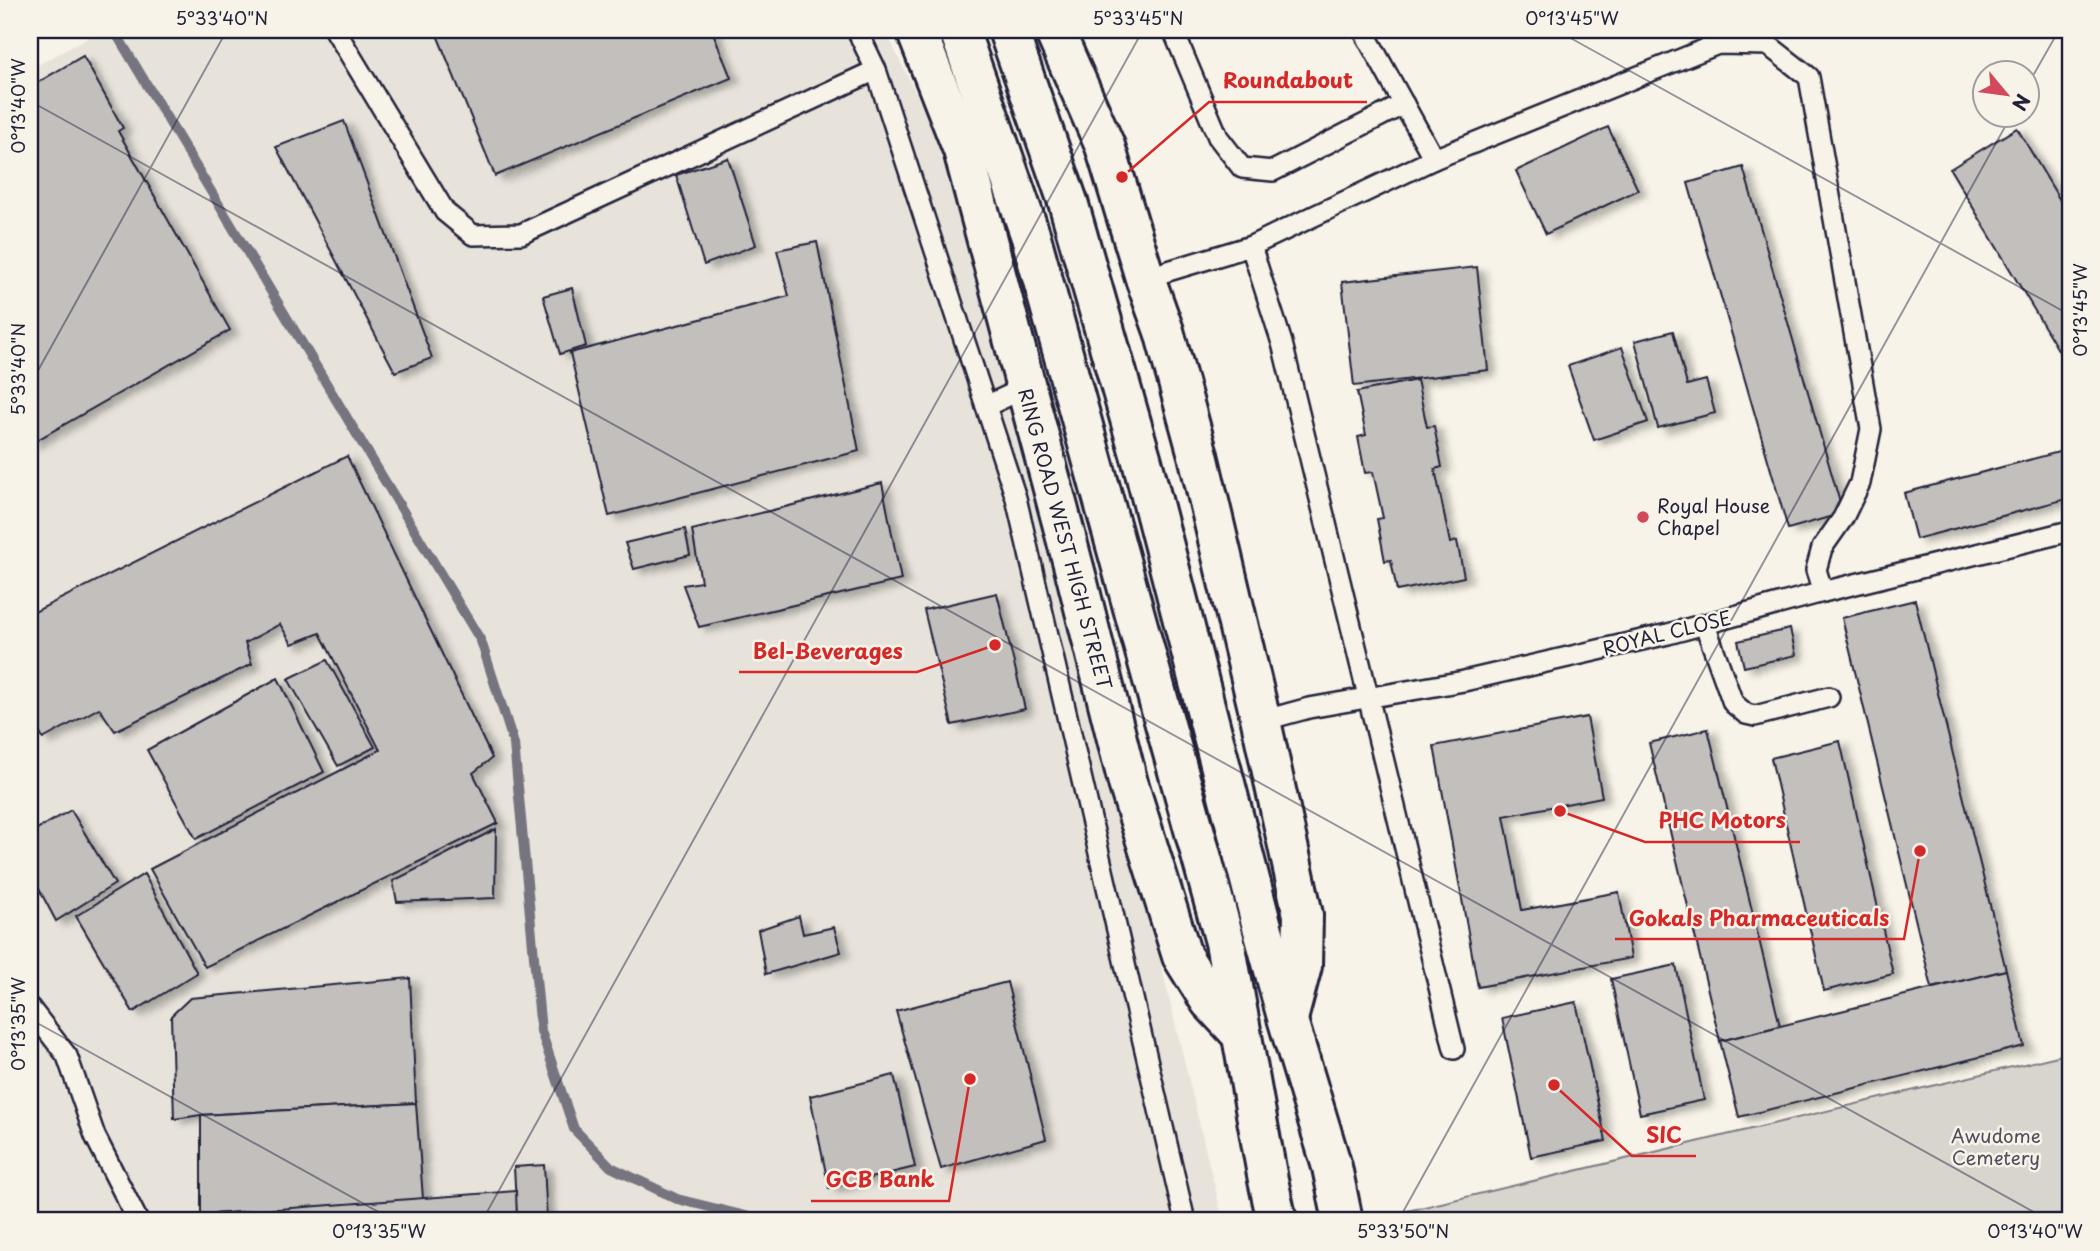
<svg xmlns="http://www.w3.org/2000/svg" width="2100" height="1251" viewBox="0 0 2100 1251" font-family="'Playpen Sans',sans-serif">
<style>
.built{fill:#e7e3db}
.green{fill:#d8d5cf;stroke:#7d7c85;stroke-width:2}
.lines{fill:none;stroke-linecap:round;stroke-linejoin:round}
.stream{stroke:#76747f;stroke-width:10}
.building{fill:#c2bfbd;stroke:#22223b;stroke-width:2;filter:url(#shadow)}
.lane-casing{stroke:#22223b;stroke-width:24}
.primary-casing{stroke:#22223b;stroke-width:44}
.lane{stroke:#f7f3e8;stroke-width:19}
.primary{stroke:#f7f3e8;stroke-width:38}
.ticks{fill:none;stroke:#22223b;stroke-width:2;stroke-opacity:0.45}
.poi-dot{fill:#d1495b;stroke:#f7f3e8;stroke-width:2.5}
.labels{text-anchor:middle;stroke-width:5;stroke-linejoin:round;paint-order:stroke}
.poi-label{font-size:19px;fill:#22223b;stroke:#f7f3e8;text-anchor:start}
.street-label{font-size:19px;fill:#22223b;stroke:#f7f3e8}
.park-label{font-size:19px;fill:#504f60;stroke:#f7f3e8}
.leader{fill:none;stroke:#d62828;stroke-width:2.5}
.callout-dot{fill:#d62828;stroke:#f7f3e8;stroke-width:2.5}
.callout-label{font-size:21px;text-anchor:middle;font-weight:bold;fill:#d62828;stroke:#f7f3e8;stroke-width:5;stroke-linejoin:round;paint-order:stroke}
.neatline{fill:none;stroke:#22223b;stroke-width:2.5}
.ticks-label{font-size:18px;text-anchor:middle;fill:#22223b}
</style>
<defs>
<filter id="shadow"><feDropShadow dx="8" dy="4.5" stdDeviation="3.5" flood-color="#0004"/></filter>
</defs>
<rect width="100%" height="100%" fill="#f7f3e8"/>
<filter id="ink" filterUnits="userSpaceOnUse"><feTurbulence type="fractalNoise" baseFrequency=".0143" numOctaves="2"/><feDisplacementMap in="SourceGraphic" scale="14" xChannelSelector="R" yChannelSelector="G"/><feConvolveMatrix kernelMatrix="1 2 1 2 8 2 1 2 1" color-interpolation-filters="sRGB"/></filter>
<g filter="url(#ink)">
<path class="built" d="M103 30H885L945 153 1068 580 1223 1221H30V69Z"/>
<path class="green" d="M2070 1053V1221H1400L1399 1213Z"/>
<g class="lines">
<path class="stream" d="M114 30 481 641 514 744 541 1031 574 1129 611 1167 677 1199 766 1221"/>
</g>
<g class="building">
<path d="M435 30H712L731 78 495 176Z"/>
<path d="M83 56 123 128 118 131 230 330 30 444V87Z"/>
<path d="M344 121 432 358 395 372 276 147Z"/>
<path d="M1608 127 1638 190 1546 234 1516 171Z"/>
<path d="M2017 128 2070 217V347L2060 353 1950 169Z"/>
<path d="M728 158 756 245 704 265 676 175Z"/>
<path d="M1743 167 1843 513 1788 529 1688 183Z"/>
<path d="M817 242 859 451 609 516 570 353 789 296 777 250Z"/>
<path d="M1477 267 1488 370 1354 386 1342 282Z"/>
<path d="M572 288 586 346 560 354 543 296Z"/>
<path d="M1673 331 1687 385 1706 380 1715 413 1658 428 1635 341Z"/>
<path d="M1622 347 1648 422 1594 440 1568 366Z"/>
<path d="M1417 380 1427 427 1434 426 1442 467 1435 469 1450 543 1457 541 1464 577 1397 591 1391 560 1385 561 1377 519 1383 518 1373 472 1365 473 1358 437 1366 435 1357 392Z"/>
<path d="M2070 449V498L1916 539 1904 493Z"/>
<path d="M347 456 492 758 473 773 498 823 205 967 150 869 380 750 320 633 292 644 280 624 245 643 252 664 115 731 99 708 43 739 30 715V614Z"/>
<path d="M882 483 901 580 699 627 683 585 701 582 692 530Z"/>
<path d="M685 529 690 555 634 569 625 543Z"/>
<path d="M997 593 1025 709 952 725 924 610Z"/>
<path d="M1915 600 2006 970 1932 988 1842 618Z"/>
<path d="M1790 629 1796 655 1744 667 1738 641Z"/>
<path d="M327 660 375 747 338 766 288 679Z"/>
<path d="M278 678 324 772 196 839 147 750Z"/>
<path d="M1587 717 1602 797 1504 816 1522 910 1619 892 1631 958 1478 987 1434 746Z"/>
<path d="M1708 729 1780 1026 1720 1041 1649 743Z"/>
<path d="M1840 741 1893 974 1824 991 1771 758Z"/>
<path d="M71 810 115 884 56 921 30 872V833Z"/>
<path d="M496 829 495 898 397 902 393 881Z"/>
<path d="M144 874 197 973 133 1012 76 916Z"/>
<path d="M799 916 803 934 834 927 841 952 766 974 758 930Z"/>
<path d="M1676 965 1704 1100 1640 1114 1611 979Z"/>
<path d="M2006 970 2024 1046 1739 1117 1720 1041Z"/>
<path d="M410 978 416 1103 201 1115 174 1119 171 1016 190 998Z"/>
<path d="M1007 982 1046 1139 941 1169 896 1011Z"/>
<path d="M1576 1002 1606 1141 1531 1157 1502 1018Z"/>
<path d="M894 1075 915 1167 829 1188 810 1096Z"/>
<path d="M416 1103 423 1199 201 1215V1115Z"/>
<path d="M544 1165 547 1221H517L514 1167Z"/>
<path d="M516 1191 517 1221H201V1215Z"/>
</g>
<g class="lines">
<defs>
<g id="lane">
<path d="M335 30 445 212 473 235 521 234 876 70"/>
<path d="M857 30 876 70 1016 498 1185 1221"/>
<path d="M1173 30 1218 137 1242 168 1273 171 1404 104"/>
<path d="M1363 30 1434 159"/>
<path d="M1251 246 1282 343 1454 1049"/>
<path d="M1145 278 1251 246 1434 159 1718 44 1768 45 1809 77 1871 429 1860 483 1843 518 1822 548 1816 570 1823 592"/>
<path d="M986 406 1025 388"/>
<path d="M1705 625 1733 703 1746 714 1755 716 1829 697"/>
<path d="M1261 721 1309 708 1464 681 1668 634 1823 592 2070 531"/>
<path d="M30 1008 67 1056 95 1136 138 1221"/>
</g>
<g id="primary">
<path d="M916 30 963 150 1077 579 1128 783 1182 956 1210 1001 1241 1034"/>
<path d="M959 30 1031 237 1225 942 1268 1180 1277 1221"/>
<path d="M1008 30 1068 202 1142 461 1260 919 1288 1021 1332 1167 1343 1221"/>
<path d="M1054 30 1105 146 1145 278 1164 331 1198 455 1261 721 1303 915 1302 966 1288 1019"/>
</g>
</defs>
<use href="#lane" class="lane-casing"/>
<use href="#primary" class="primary-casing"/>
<use href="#lane" class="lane"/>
<use href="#primary" class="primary"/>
</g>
</g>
<path class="ticks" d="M1556 30 2070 315M2026 88 2059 30M30 101 2050 1221M30 385 227 30M30 1019 395 1221M482 1221 1143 30M1398 1221 2011 116"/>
<circle class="poi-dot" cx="1643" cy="517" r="7"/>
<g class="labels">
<g class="poi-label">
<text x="1657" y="513">Royal House<tspan x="1657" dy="22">Chapel</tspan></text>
</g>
<g class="street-label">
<text transform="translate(1065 539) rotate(75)" y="7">RING ROAD WEST HIGH STREET</text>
<text transform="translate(1667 633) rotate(-14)" y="7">ROYAL CLOSE</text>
</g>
<g class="park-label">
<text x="1996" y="1143">Awudome<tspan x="1996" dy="22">Cemetery</tspan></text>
</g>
</g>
<path class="leader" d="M1122 177L1209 102H1367M995 645L917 672H739M1560 811L1645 842H1800M1920 851L1904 939H1615M1554 1085L1632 1156H1696M970 1079L949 1201H811"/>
<g class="callout-dot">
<circle cx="1122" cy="177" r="7"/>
<circle cx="995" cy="645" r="7"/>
<circle cx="1560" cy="811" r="7"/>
<circle cx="1920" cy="851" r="7"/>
<circle cx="1554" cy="1085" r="7"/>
<circle cx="970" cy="1079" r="7"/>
</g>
<g class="callout-label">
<text x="1288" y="88">Roundabout</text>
<text x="828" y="659">Bel-Beverages</text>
<text x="1722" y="828">PHC Motors</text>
<text x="1759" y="926">Gokals Pharmaceuticals</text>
<text x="1664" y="1143">SIC</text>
<text x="880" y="1187">GCB Bank</text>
</g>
<rect width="2100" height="1251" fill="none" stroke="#f7f3e8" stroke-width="77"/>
<g transform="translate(2006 94) rotate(119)"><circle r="33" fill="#f7f3e8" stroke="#a29fa3" stroke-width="2"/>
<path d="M0-5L12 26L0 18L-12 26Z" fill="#d1495b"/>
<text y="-10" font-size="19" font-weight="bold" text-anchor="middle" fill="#22223b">N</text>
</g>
<rect x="38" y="38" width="2024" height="1174" class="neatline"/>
<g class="ticks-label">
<text x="222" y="25">5°33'40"N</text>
<text x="1138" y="25">5°33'45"N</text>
<text x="1572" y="25">0°13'45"W</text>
<text transform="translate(19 106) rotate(-90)" y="6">0°13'40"W</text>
<text transform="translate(2081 310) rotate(-90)" y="6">0°13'45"W</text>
<text transform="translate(19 369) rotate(-90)" y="6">5°33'40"N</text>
<text transform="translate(19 1024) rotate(-90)" y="6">0°13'35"W</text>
<text x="379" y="1238">0°13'35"W</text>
<text x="1403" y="1238">5°33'50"N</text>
<text x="2035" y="1238">0°13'40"W</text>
</g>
</svg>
